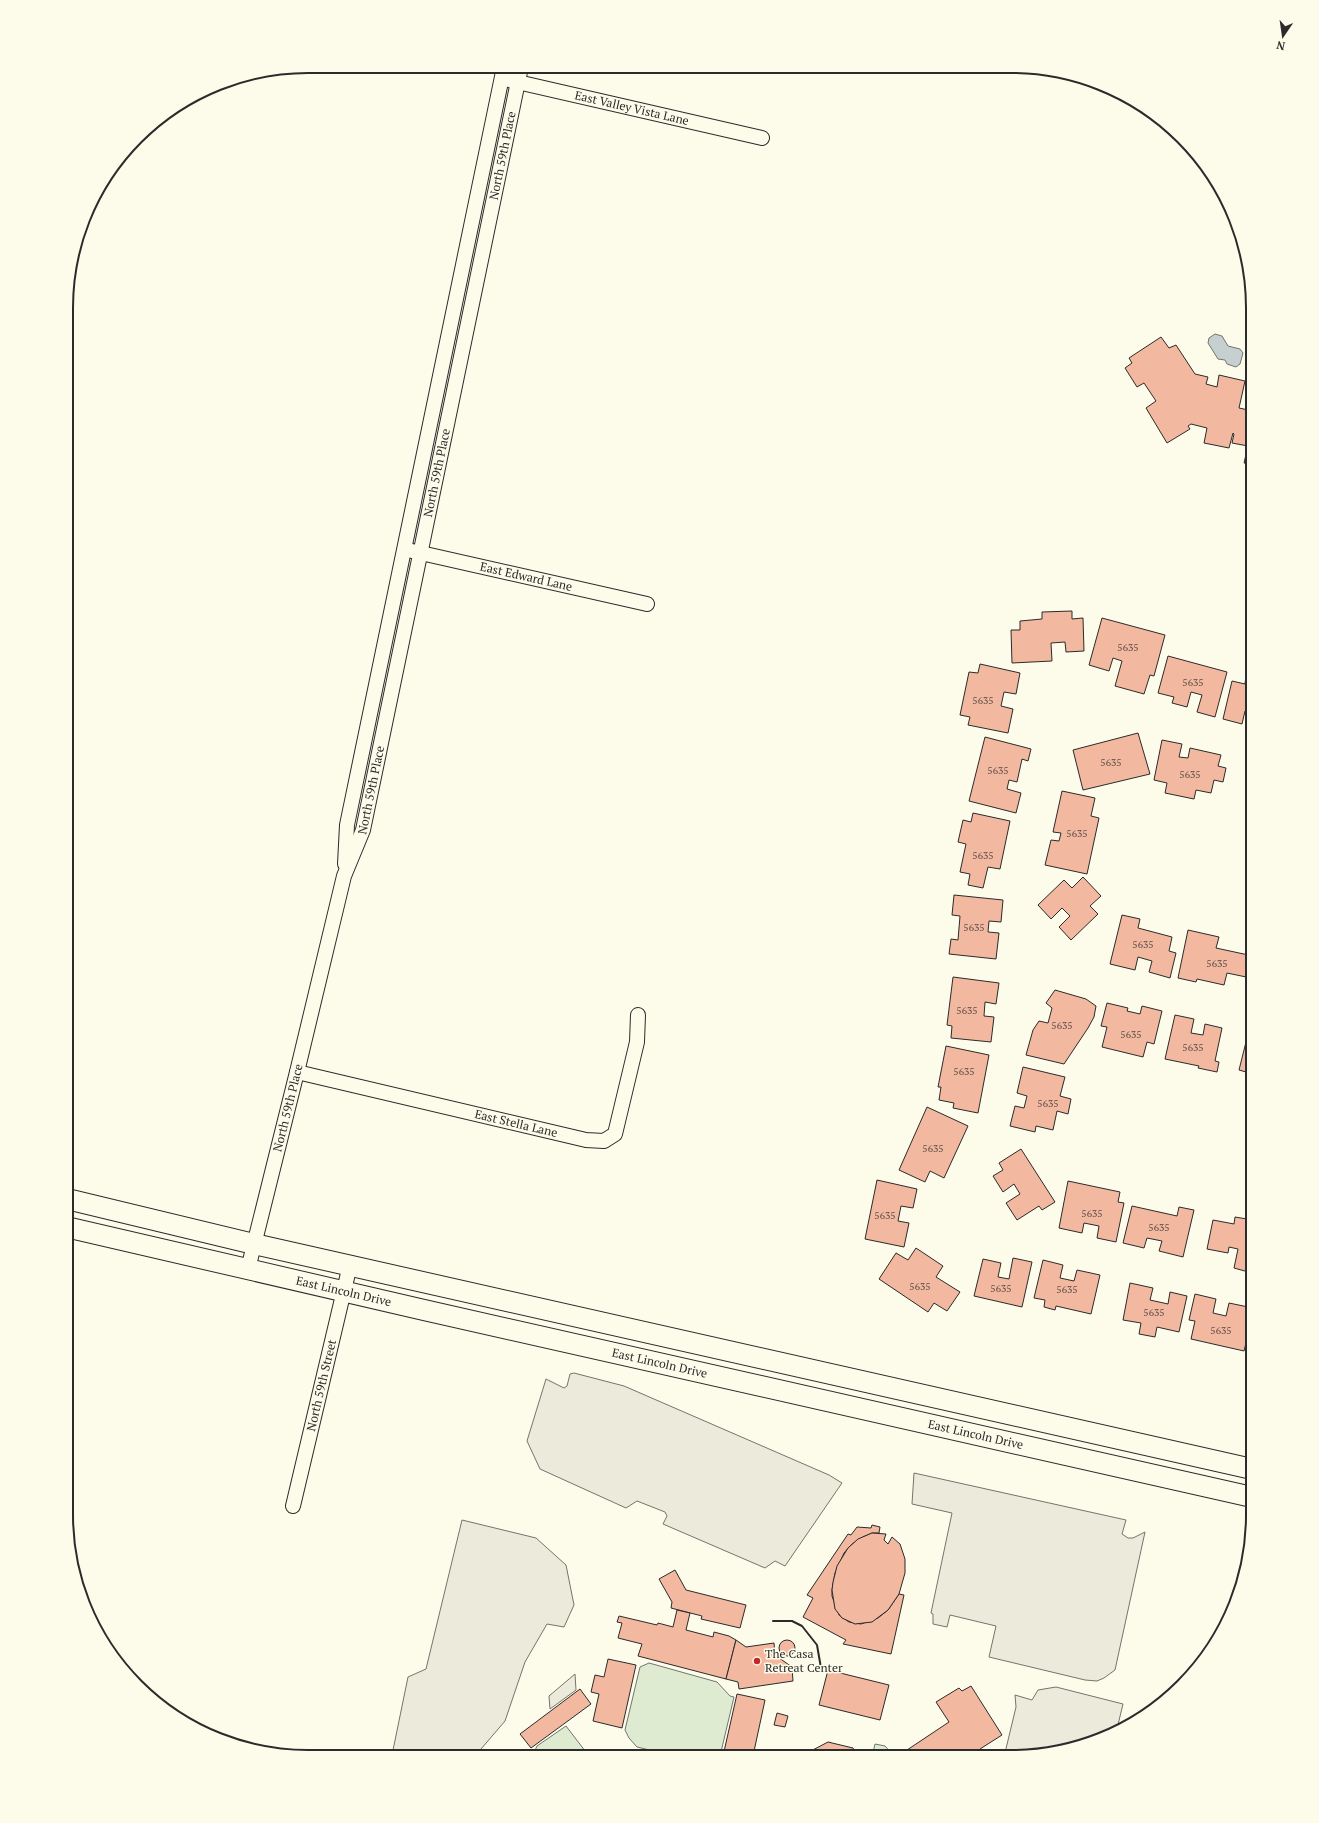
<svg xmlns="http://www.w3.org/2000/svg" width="1319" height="1823" viewBox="0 0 1319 1823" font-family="'PT Serif',serif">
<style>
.green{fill:#deebd1;stroke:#74746e}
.parking{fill:#eceadb;stroke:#74746e}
.water{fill:#c7d0d0;stroke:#74746e}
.building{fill:#f2b8a0;stroke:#2b2b2b}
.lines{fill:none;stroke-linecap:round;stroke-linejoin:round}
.minor-casing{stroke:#2b2b2b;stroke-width:16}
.secondary-casing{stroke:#2b2b2b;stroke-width:22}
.minor{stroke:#fdfbea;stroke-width:14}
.secondary{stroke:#fdfbea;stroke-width:20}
.wall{stroke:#2b2b2b;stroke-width:2}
.poi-dot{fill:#c62828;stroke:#fdfbea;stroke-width:1.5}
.labels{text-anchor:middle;stroke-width:3;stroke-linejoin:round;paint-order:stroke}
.number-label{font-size:10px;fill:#5d4e48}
.street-label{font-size:12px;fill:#2b2b2b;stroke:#fdfbea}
.poi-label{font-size:12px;fill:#2b2b2b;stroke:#fdfbea;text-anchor:start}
.rim{fill:none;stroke:#2b2b2b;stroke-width:2}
</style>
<rect width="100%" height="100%" fill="#fdfbea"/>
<g class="green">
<path d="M649 1663 717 1682 730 1696 734 1697 720 1756H675L637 1747 629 1738 625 1730 640 1667Z"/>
<path d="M566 1726 589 1756H524C530 1754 535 1752 537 1746Z"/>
<path d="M875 1744 885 1746 895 1757H872Z"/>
</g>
<g class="parking">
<path d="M574 1373 624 1386 829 1475 842 1483 785 1566 775 1561 765 1568 663 1524 667 1516 665 1512 637 1501 626 1508 540 1469 527 1441 546 1379 564 1388 567 1386 570 1374Z"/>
<path d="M914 1473 1126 1520 1122 1534 1128 1538H1133L1145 1532 1115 1670 1104 1678 1097 1681 1085 1680 989 1657 996 1626 950 1615 947 1627 933 1624V1614L931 1613 952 1513 912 1504Z"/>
<path d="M462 1520 536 1538 566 1565 574 1605 564 1627 547 1624 525 1662 505 1721 475 1756 392 1755 408 1677 426 1669Z"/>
<path d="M575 1674 576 1690 550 1709 549 1696Z"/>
<path d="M1056 1687 1123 1704 1116 1733 1074 1749 1004 1757 1016 1707 1015 1695 1032 1700 1038 1690Z"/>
</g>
<path class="water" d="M1215 334 1222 336 1228 346 1240 349 1243 353 1240 364 1236 367 1227 364 1225 360 1218 359 1208 343 1209 338Z"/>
<g class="building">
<path d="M1161 337 1169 348 1176 345 1195 374 1208 377 1206 384 1217 387 1219 375 1245 381 1239 408 1253 411V465L1244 463 1248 446 1232 443 1234 434 1233 433 1229 448 1204 443 1207 428 1191 424 1188 426 1190 429 1167 443 1146 408 1156 401 1144 383 1137 387 1125 368 1132 363 1129 358Z"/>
<path d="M1072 611V619L1083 618 1084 651 1066 652 1065 642 1051 643 1052 661 1012 663 1011 630H1020V621L1042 619V612Z"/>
<path d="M1102 618 1165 635 1154 676 1150 675 1144 694 1115 686 1122 661 1113 658 1109 671 1089 665Z"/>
<path d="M1168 656 1227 672 1215 717 1197 712 1202 695 1191 692 1187 707 1172 703 1174 697 1158 693Z"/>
<path d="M980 664 1020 673 1016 694 1004 692 1001 706 1013 709 1008 733 968 725 970 717 960 715 969 672 978 673Z"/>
<path d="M1246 675 1253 677V713L1245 711 1242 724 1223 719 1232 681 1245 684Z"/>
<path d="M1138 733 1150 774 1083 790 1073 750Z"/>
<path d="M985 737 1031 749 1028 761 1022 759 1017 782 1009 780 1007 789 1021 793 1016 813 969 801Z"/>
<path d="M1162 740 1182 744 1179 757 1188 758 1190 748 1221 755 1218 766 1226 768 1223 782 1214 780 1211 793 1196 790 1194 799 1165 793 1167 783 1154 780Z"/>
<path d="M1253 773V803L1246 802Z"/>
<path d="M1062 791 1095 798 1091 816 1099 818 1087 874 1045 865 1051 840 1059 841 1061 833 1053 832Z"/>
<path d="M973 813 1010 821 1000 869 988 867 983 888 968 885 970 874 960 872 966 844 958 842 963 820 971 822Z"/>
<path d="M1083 877 1101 896 1090 906 1098 914 1071 940 1059 927 1070 916 1062 908 1051 919 1038 905 1064 880 1072 888Z"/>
<path d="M954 895 1003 900 1001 922 989 921 988 932 999 933 996 959 949 954 951 939 958 940 960 916 952 915Z"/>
<path d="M1122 915 1140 919 1138 928 1172 937 1169 951 1176 953 1170 978 1149 972 1152 961 1138 957 1135 970 1110 964Z"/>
<path d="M1188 930 1219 937 1216 948 1253 956 1251 978 1227 973 1224 985 1197 979 1196 982 1178 978Z"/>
<path d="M953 977 999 983 996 1004 985 1002 984 1016 994 1017 991 1042 951 1038 952 1026 947 1025Z"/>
<path d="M1055 990 1086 999 1096 1006 1094 1017 1088 1028 1064 1064 1026 1055 1033 1030 1039 1021 1048 1023 1052 1008 1046 1003Z"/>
<path d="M1107 1003 1128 1008 1127 1011 1140 1014 1142 1006 1162 1011 1154 1044 1147 1042 1143 1057 1102 1047 1107 1027 1101 1026Z"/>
<path d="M1175 1015 1194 1019 1191 1033 1203 1035 1205 1024 1222 1028 1215 1061 1219 1062 1217 1072 1198 1068 1199 1066 1165 1059Z"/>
<path d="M1248 1034 1253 1035V1074L1239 1070Z"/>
<path d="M946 1046 989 1055 978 1113 953 1108 954 1103 939 1100 941 1087H938Z"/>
<path d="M1023 1067 1065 1077 1060 1096 1071 1099 1068 1114 1057 1111 1053 1130 1036 1126 1035 1132 1010 1126 1015 1106 1024 1108 1027 1096 1017 1093Z"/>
<path d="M927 1107 968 1126 944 1178 930 1171 925 1182 899 1170Z"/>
<path d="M1021 1149 1055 1202 1042 1210 1039 1206 1017 1220 1006 1203 1020 1194 1014 1184 1003 1192 993 1176 1003 1170 999 1163Z"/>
<path d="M877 1180 917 1189 913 1208 901 1206 898 1221 909 1223 904 1247 865 1239Z"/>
<path d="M1068 1181 1120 1192 1118 1202 1124 1203 1116 1242 1097 1238 1099 1226 1084 1223 1082 1233 1059 1228Z"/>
<path d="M1132 1206 1177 1216 1179 1207 1194 1210 1183 1257 1159 1251 1162 1241 1147 1238 1144 1248 1123 1243Z"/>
<path d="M1235 1217 1247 1219 1246 1226 1253 1229 1252 1273 1234 1268 1238 1249 1229 1247 1228 1253 1207 1249 1213 1220 1234 1224Z"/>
<path d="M916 1248 943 1266 936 1277 960 1292 947 1311 934 1303 928 1312 879 1279 896 1253 908 1260Z"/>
<path d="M1013 1258 1032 1262 1022 1307 974 1296 983 1259 1001 1263 998 1277 1009 1279Z"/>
<path d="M1043 1260 1063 1265 1060 1278 1074 1281 1077 1270 1100 1275 1091 1314 1056 1306 1055 1310 1044 1307 1045 1300 1034 1298Z"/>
<path d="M1130 1283 1153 1288 1150 1300 1168 1304 1170 1292 1187 1296 1179 1332 1157 1327 1155 1337 1139 1334 1141 1323 1123 1320Z"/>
<path d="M1195 1294 1216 1299 1213 1313 1226 1316 1229 1303 1253 1308V1315L1244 1351 1191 1339 1195 1321 1189 1320Z"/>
<path d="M872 1525 880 1527 879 1533H872L863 1537 852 1544 844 1553 835 1573 832 1590V1596L839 1615 849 1622 861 1624 878 1618 888 1610 899 1594 904 1595 891 1654 843 1644 846 1640 803 1617 813 1598 807 1595 848 1534 851 1535 857 1527 871 1528Z"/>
<path d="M872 1533 886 1534 884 1540 888 1544 892 1537 900 1544 905 1559V1573L899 1594 888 1610 872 1622 855 1624 842 1618 835 1609 832 1590 833 1582 837 1566 848 1548 858 1539Z"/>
<path d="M675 1570 686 1590 746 1605 740 1628 701 1619 702 1616 671 1608 672 1602 659 1579Z"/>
<path d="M677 1610 690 1613 686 1630 713 1637 714 1632 729 1636 736 1640 726 1679 638 1656 642 1644 618 1638 622 1623 617 1622 619 1616 657 1625 658 1623 673 1627Z"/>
<path d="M736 1640 746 1647 774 1643 775 1655 792 1667 793 1681 739 1689 738 1682 726 1679Z"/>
<circle cx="787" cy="1648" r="8"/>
<path d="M608 1659 636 1665 622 1728 593 1721 599 1694 591 1692 595 1675 604 1677Z"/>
<path d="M828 1670 889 1685 880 1720 819 1705Z"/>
<path d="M971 1686 1002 1735 980 1749 986 1757H903L901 1754 949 1722 936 1702 959 1688 962 1691Z"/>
<path d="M580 1689 591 1704 531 1748 520 1734Z"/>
<path d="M737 1694 765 1700 753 1756H723Z"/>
<path d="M777 1713 788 1716 785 1727 774 1725Z"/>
<path d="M828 1742 853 1748 858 1757 806 1756 807 1753Z"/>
</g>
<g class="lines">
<defs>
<g id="minor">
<path id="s1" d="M509 80 762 138"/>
<path id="s2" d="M412 551 647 604"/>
<path d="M345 864 347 825 504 67"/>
<path id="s3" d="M297 1072 586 1140 604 1141 615 1134 637 1042 638 1015"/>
<path id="s4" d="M248 1269 297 1072 344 876 363 830 521 67"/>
<path id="s5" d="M293 1506 350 1265"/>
</g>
<g id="secondary">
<path d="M67 1199 254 1244 1252 1469"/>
<path id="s6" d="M66 1227 424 1310 1252 1497"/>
</g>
</defs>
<use href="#minor" class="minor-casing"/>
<use href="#secondary" class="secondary-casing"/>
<use href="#minor" class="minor"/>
<use href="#secondary" class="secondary"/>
<path class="wall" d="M773 1621H792L802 1626 817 1645 821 1668"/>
</g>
<circle class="poi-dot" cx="757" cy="1661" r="4"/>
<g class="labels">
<g class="number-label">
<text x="1128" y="651">5635</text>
<text x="1193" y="686">5635</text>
<text x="983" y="704">5635</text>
<text x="1111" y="766">5635</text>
<text x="998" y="774">5635</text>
<text x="1190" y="778">5635</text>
<text x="1077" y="837">5635</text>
<text x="983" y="859">5635</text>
<text x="974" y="931">5635</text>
<text x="1143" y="948">5635</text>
<text x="1217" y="967">5635</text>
<text x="967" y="1014">5635</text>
<text x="1062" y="1029">5635</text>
<text x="1131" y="1038">5635</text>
<text x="1193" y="1051">5635</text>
<text x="964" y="1075">5635</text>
<text x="1048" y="1107">5635</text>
<text x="933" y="1152">5635</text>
<text x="1092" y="1217">5635</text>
<text x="885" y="1219">5635</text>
<text x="1159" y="1231">5635</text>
<text x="920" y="1290">5635</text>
<text x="1001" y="1292">5635</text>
<text x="1067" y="1293">5635</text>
<text x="1154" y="1316">5635</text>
<text x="1221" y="1334">5635</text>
</g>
<g class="street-label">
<text dy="4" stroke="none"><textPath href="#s1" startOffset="126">East Valley Vista Lane</textPath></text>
<text dy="4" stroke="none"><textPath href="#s4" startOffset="1143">North 59th Place</textPath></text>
<text dy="4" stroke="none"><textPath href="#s4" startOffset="819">North 59th Place</textPath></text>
<text dy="4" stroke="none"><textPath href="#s2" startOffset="117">East Edward Lane</textPath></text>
<text dy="4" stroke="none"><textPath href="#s4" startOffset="495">North 59th Place</textPath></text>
<text dy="4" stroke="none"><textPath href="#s4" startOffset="166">North 59th Place</textPath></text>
<text dy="4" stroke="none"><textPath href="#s3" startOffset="225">East Stella Lane</textPath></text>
<text dy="4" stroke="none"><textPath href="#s6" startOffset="285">East Lincoln Drive</textPath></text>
<text dy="4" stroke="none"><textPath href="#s6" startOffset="609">East Lincoln Drive</textPath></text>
<text dy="4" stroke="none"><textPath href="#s5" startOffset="124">North 59th Street</textPath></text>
<text dy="4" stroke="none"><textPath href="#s6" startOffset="933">East Lincoln Drive</textPath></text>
</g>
<g class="poi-label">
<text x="765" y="1658">The Casa<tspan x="765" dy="14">Retreat Center</tspan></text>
</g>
</g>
<path d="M0 0H1319V1823H0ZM308 73H1011A235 235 0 0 1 1246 308V1515A235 235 0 0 1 1011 1750H308A235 235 0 0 1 73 1515V308A235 235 0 0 1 308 73Z" fill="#fdfbea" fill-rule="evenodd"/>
<path class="rim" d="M308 73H1011A235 235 0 0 1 1246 308V1515A235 235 0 0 1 1011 1750H308A235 235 0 0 1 73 1515V308A235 235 0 0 1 308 73Z"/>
<g transform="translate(1283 36) rotate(193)" stroke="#fdfbea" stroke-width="3" paint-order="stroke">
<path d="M0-3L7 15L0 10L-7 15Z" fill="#2b2b2b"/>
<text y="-6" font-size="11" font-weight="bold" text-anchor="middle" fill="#2b2b2b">N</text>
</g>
</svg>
